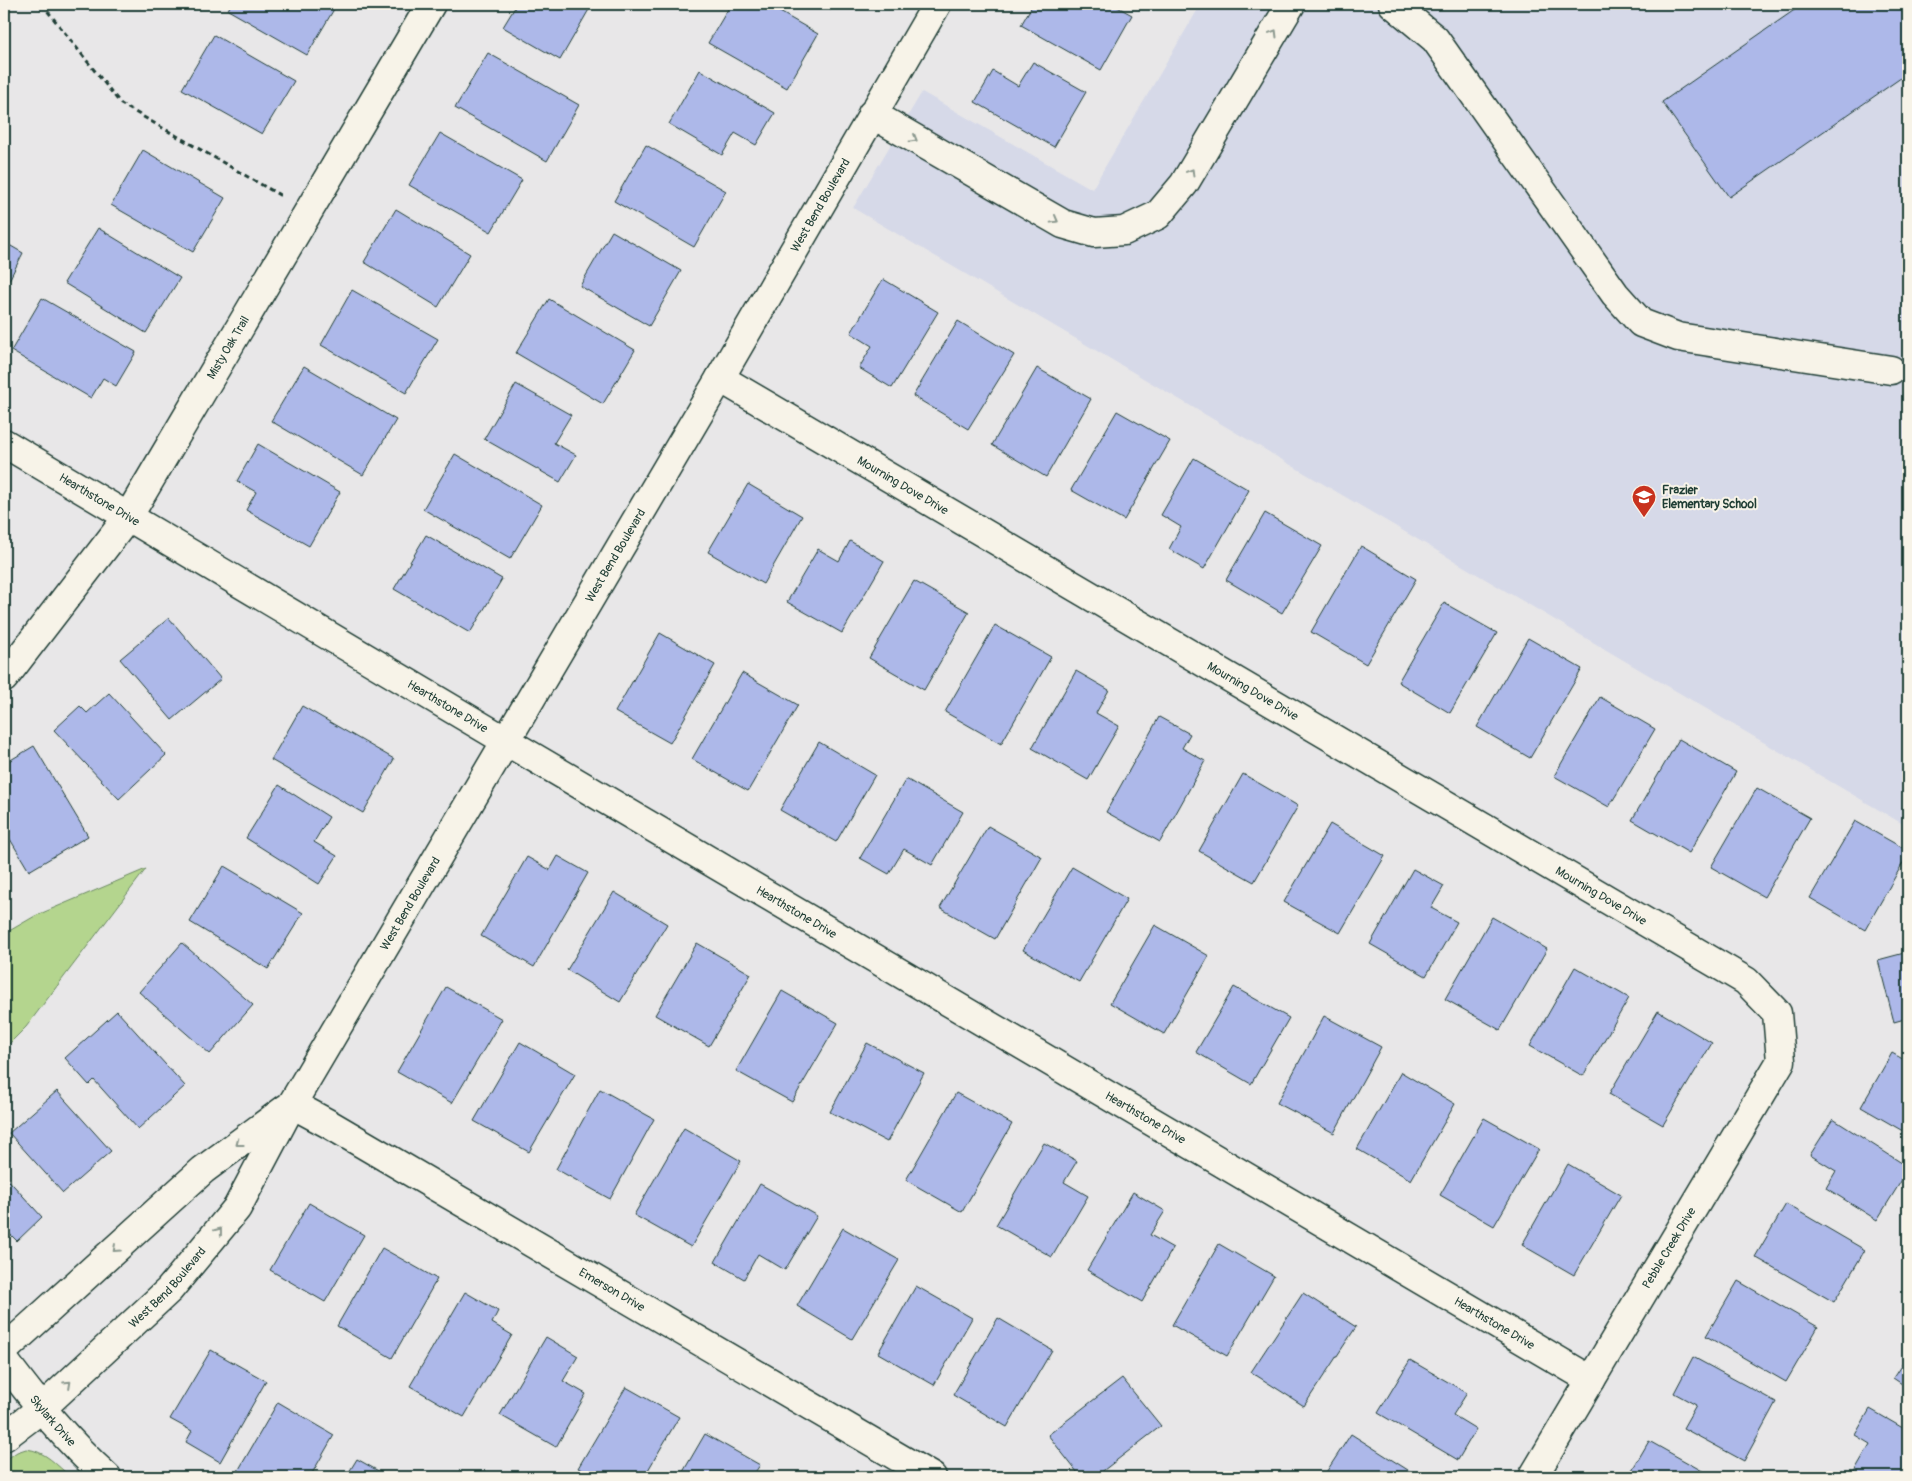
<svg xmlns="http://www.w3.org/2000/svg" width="1912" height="1481" viewBox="0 0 1912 1481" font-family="Pangolin,sans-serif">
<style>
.built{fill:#d6d9e8}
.green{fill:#b4d58e;stroke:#6a8961}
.building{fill:#adb8e9;stroke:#1f3d34}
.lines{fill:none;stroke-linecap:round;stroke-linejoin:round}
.minor-casing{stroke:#1f3d34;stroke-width:31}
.path{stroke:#1f3d34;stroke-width:3;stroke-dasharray:5 4;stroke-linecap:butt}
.minor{stroke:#f7f3e8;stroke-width:28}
.oneway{stroke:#8b988e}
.labels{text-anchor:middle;stroke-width:4;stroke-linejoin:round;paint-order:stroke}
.street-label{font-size:12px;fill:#1f3d34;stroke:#f7f3e8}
.poi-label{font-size:12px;font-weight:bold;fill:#1f3d34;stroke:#f7f3e8;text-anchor:start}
</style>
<rect width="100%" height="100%" fill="#e8e7e8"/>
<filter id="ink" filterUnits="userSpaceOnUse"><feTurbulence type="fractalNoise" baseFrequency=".02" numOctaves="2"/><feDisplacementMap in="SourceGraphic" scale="10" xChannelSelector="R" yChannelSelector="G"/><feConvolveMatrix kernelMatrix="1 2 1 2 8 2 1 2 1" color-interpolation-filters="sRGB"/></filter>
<g filter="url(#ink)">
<path class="built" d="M1201 4H1908V827L853 208 922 92 1092 189Z"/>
<g class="green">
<path d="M146 869 26 1027 4 1049V934L35 916Z"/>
<path d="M26 1449C46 1451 56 1465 71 1477H4V1461L17 1452Z"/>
</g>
<g class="building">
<path d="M231 4H337L307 55 228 10Z"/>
<path d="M517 4H588L591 6 560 60 503 27Z"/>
<path d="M731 4H766L818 34 787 88 708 43Z"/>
<path d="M820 4H835L831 10Z"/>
<path d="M1033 4H1112L1132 15 1101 70 1021 25Z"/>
<path d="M1803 4H1908V73L1729 197 1662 102Z"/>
<path d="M214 35 294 81 262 134 182 89Z"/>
<path d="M488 53 579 105 547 161 455 108Z"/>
<path d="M1033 62 1086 92 1054 147 975 102 993 71 1018 86Z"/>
<path d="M700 70 775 113 756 145 735 133 722 155 669 124Z"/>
<path d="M440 133 522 180 491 232 409 185Z"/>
<path d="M646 145 726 191 694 247 614 201Z"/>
<path d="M143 150 225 198 193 252 111 205Z"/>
<path d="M396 209 470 254 438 307 364 262Z"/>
<path d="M98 228 180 278 146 333 64 283Z"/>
<path d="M612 231 681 271 649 326 580 286Z"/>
<path d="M4 242 23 253 4 290Z"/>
<path d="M883 279 938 312 892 388 859 368 872 346 851 333Z"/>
<path d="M352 290 438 339 406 393 321 345Z"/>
<path d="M42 298 136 352 116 386 103 378 91 398 11 351Z"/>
<path d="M549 299 635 350 603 404 516 353Z"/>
<path d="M958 321 1014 355 968 429 913 396Z"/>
<path d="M304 366 396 420 363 475 271 421Z"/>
<path d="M1037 368 1091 399 1046 477 992 445Z"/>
<path d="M516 384 571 415 554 443 576 455 560 482 484 439Z"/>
<path d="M1117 411 1170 441 1124 520 1071 490Z"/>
<path d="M258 444 340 492 309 546 246 510 256 492 237 481Z"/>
<path d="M455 454 542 505 510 559 423 509Z"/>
<path d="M1194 458 1249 490 1204 569 1169 549 1181 527 1161 515Z"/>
<path d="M748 484 802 516 763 584 708 552Z"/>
<path d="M1265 513 1322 546 1282 613 1226 580Z"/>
<path d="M426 535 502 579 470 633 394 589Z"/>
<path d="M850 541 884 561 842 633 787 602 818 549 839 561Z"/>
<path d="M1361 546 1416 579 1366 664 1311 632Z"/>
<path d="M914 581 969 612 924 690 869 658Z"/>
<path d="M1444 603 1497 633 1450 713 1398 682Z"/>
<path d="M169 618 221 679 172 720 120 659Z"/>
<path d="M995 625 1051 657 1001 744 945 712Z"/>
<path d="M660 633 715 665 670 743 615 712Z"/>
<path d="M1528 638 1582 669 1530 758 1477 727Z"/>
<path d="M1076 671 1109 690 1096 713 1119 726 1088 780 1032 748Z"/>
<path d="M742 673 798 705 748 791 692 759Z"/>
<path d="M109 693 166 755 119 799 54 730 80 706 87 713Z"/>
<path d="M1600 697 1655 729 1609 807 1554 776Z"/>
<path d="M302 706 394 759 363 813 271 760Z"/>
<path d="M1159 717 1190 734 1182 748 1205 761 1160 842 1106 812Z"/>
<path d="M1679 739 1736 772 1689 853 1632 820Z"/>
<path d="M819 742 875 775 836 842 780 810Z"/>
<path d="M34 746 88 836 29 871 4 829V764Z"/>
<path d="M1243 774 1298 806 1254 882 1199 851Z"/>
<path d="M906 779 963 812 932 865 904 849 889 874 860 858Z"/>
<path d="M279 785 329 817 314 842 337 856 319 884 246 838Z"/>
<path d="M1757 788 1810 818 1764 897 1711 867Z"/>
<path d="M1855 821 1908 851V854L1865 930 1810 898Z"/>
<path d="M1330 824 1385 856 1340 933 1284 902Z"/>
<path d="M988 826 1042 857 995 939 940 908Z"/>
<path d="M558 856 588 873 534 967 481 936 527 857 550 870Z"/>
<path d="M224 866 303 913 268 969 190 922Z"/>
<path d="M1072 867 1127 899 1079 982 1023 950Z"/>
<path d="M1413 869 1444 886 1431 908 1457 922 1426 976 1370 944Z"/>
<path d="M614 892 667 924 620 1002 567 970Z"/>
<path d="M1492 917 1547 949 1500 1030 1445 999Z"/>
<path d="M1155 925 1209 956 1164 1034 1110 1003Z"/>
<path d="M182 943 253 1005 210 1054 139 992Z"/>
<path d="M697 943 751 974 709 1046 655 1015Z"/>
<path d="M1908 952V1018L1894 1022 1878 960Z"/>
<path d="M1575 967 1629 998 1583 1076 1530 1046Z"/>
<path d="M446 987 502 1019 452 1103 397 1072Z"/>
<path d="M1234 987 1289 1018 1251 1084 1196 1052Z"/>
<path d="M782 991 838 1023 792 1102 736 1071Z"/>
<path d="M117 1011 185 1086 138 1129 94 1080 89 1085 65 1058Z"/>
<path d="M1658 1011 1712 1043 1663 1125 1609 1094Z"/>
<path d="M1324 1016 1381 1047 1334 1133 1277 1103Z"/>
<path d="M520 1042 575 1074 529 1152 474 1121Z"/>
<path d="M867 1043 924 1073 887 1142 830 1112Z"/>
<path d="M1892 1053 1908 1062V1134L1861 1107Z"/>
<path d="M1401 1072 1455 1104 1411 1180 1357 1149Z"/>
<path d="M600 1089 654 1119 610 1199 556 1169Z"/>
<path d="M57 1091 111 1151 63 1193 9 1133Z"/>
<path d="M956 1093 1012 1124 962 1212 906 1180Z"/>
<path d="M1484 1118 1539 1149 1494 1226 1440 1195Z"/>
<path d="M1833 1119 1908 1167V1170L1877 1220 1826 1188 1836 1171 1810 1155Z"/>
<path d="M684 1128 741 1161 691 1247 634 1215Z"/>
<path d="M1044 1143 1077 1161 1064 1182 1088 1196 1052 1257 996 1225Z"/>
<path d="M1568 1164 1621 1195 1574 1275 1522 1245Z"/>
<path d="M4 1175 42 1217 17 1241 10 1234 4 1240Z"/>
<path d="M760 1184 817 1216 785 1270 758 1254 744 1279 715 1262Z"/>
<path d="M1133 1192 1165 1211 1150 1235 1173 1248 1142 1302 1087 1270Z"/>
<path d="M309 1203 364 1235 325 1302 270 1270Z"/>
<path d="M1786 1204 1865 1250 1834 1302 1755 1257Z"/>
<path d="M843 1228 899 1260 852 1339 797 1306Z"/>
<path d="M1219 1244 1274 1276 1227 1356 1172 1325Z"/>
<path d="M382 1248 437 1279 392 1358 337 1326Z"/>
<path d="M1738 1281 1818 1327 1786 1382 1706 1336Z"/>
<path d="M916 1286 972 1318 934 1385 878 1353Z"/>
<path d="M465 1292 498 1311 492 1323 512 1335 464 1417 410 1386Z"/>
<path d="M1303 1293 1356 1327 1304 1406 1251 1372Z"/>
<path d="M998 1318 1052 1350 1007 1427 953 1395Z"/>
<path d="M546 1337 578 1356 563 1381 586 1394 556 1447 500 1415Z"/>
<path d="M211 1350 266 1381 220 1462 186 1442 192 1431 170 1419Z"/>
<path d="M1908 1355V1388L1893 1378Z"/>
<path d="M1693 1357 1776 1402 1744 1461 1683 1428 1696 1405 1674 1393Z"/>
<path d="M1410 1360 1467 1393 1453 1415 1476 1429 1458 1460 1378 1413Z"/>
<path d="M1122 1378 1161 1426 1095 1477H1081L1048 1435Z"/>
<path d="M626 1387 679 1417 644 1477H595L578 1468Z"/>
<path d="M278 1402 334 1435 310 1477H250L238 1471Z"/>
<path d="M1870 1409 1908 1431V1477H1851L1870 1444 1855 1435Z"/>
<path d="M705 1434 760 1465 752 1477H680Z"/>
<path d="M1351 1434 1419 1477H1323Z"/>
<path d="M1649 1441 1713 1477H1628Z"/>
<path d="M357 1459 389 1477H346Z"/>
</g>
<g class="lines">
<defs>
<g id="minor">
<path d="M1393 4 1435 39 1615 294 1641 323 1678 337 1891 370"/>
<path d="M872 114 1063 224 1094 233 1124 231 1158 215 1184 184 1291 4"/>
<path id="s1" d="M720 378 1746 981 1777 1013 1781 1061 1533 1477"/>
<path id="s2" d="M4 443 506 741 1591 1380"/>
<path id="s3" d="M4 678 128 517 431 4"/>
<path id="s4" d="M292 1104 329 1124 932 1477"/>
<path d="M4 1350 203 1170 287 1108"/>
<path id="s5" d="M4 1360C37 1404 66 1440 107 1477"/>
<path id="s6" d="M4 1437 41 1409 169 1290 237 1208 292 1104 720 378 937 4"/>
</g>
</defs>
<use href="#minor" class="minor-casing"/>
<path class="path" d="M42 4 121 104 283 197"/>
<use href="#minor" class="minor"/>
</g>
<defs><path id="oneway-chevron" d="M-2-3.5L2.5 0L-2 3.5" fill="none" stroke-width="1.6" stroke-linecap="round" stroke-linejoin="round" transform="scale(1.25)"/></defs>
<g class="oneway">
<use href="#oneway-chevron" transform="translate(1274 33) rotate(-59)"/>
<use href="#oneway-chevron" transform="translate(914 139) rotate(30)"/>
<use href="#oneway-chevron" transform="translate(1191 172) rotate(-59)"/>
<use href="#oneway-chevron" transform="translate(1055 220) rotate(29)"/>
<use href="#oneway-chevron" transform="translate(239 1143) rotate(143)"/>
<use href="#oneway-chevron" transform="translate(219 1231) rotate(-52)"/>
<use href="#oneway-chevron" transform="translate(116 1249) rotate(138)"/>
<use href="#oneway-chevron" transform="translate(68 1384) rotate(-43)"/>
</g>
</g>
<defs>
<symbol id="school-pin" viewBox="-11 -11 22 30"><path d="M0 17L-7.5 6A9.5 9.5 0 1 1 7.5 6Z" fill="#c8321e" stroke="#f7f3e8"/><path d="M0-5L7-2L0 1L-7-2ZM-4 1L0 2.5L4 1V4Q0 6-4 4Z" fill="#fff"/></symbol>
</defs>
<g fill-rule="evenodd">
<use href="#school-pin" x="1630" y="483" width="28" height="38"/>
</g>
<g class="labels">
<g class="street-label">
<text dy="4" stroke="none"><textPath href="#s6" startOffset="1488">West Bend Boulevard</textPath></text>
<text dy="4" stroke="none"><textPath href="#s3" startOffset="400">Misty Oak Trail</textPath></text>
<text dy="4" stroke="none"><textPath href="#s1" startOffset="212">Mourning Dove Drive</textPath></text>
<text dy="4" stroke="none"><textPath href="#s2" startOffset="111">Hearthstone Drive</textPath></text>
<text dy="4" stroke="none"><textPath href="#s6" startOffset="1082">West Bend Boulevard</textPath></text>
<text dy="4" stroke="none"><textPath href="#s1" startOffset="618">Mourning Dove Drive</textPath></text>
<text dy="4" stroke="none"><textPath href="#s2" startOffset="516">Hearthstone Drive</textPath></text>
<text dy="4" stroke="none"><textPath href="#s1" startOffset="1022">Mourning Dove Drive</textPath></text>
<text dy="4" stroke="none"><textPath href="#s6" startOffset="678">West Bend Boulevard</textPath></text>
<text dy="4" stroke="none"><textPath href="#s2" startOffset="921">Hearthstone Drive</textPath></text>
<text dy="4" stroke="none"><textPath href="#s2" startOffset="1326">Hearthstone Drive</textPath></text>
<text transform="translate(1669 1248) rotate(-59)" y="4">Pebble Creek Drive</text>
<text dy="4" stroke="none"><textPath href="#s6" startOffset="222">West Bend Boulevard</textPath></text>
<text dy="4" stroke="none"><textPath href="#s4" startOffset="370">Emerson Drive</textPath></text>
<text dy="4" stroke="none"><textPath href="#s2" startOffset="1731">Hearthstone Drive</textPath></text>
<text dy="4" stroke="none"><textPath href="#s5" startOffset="78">Skylark Drive</textPath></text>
</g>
<g class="poi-label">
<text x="1662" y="494">Frazier<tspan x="1662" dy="14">Elementary School</tspan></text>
</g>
</g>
<rect width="1912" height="1481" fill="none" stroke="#f7f3e8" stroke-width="20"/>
<rect x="10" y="10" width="1892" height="1461" fill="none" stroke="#1f3d34" stroke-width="2" filter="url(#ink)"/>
</svg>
